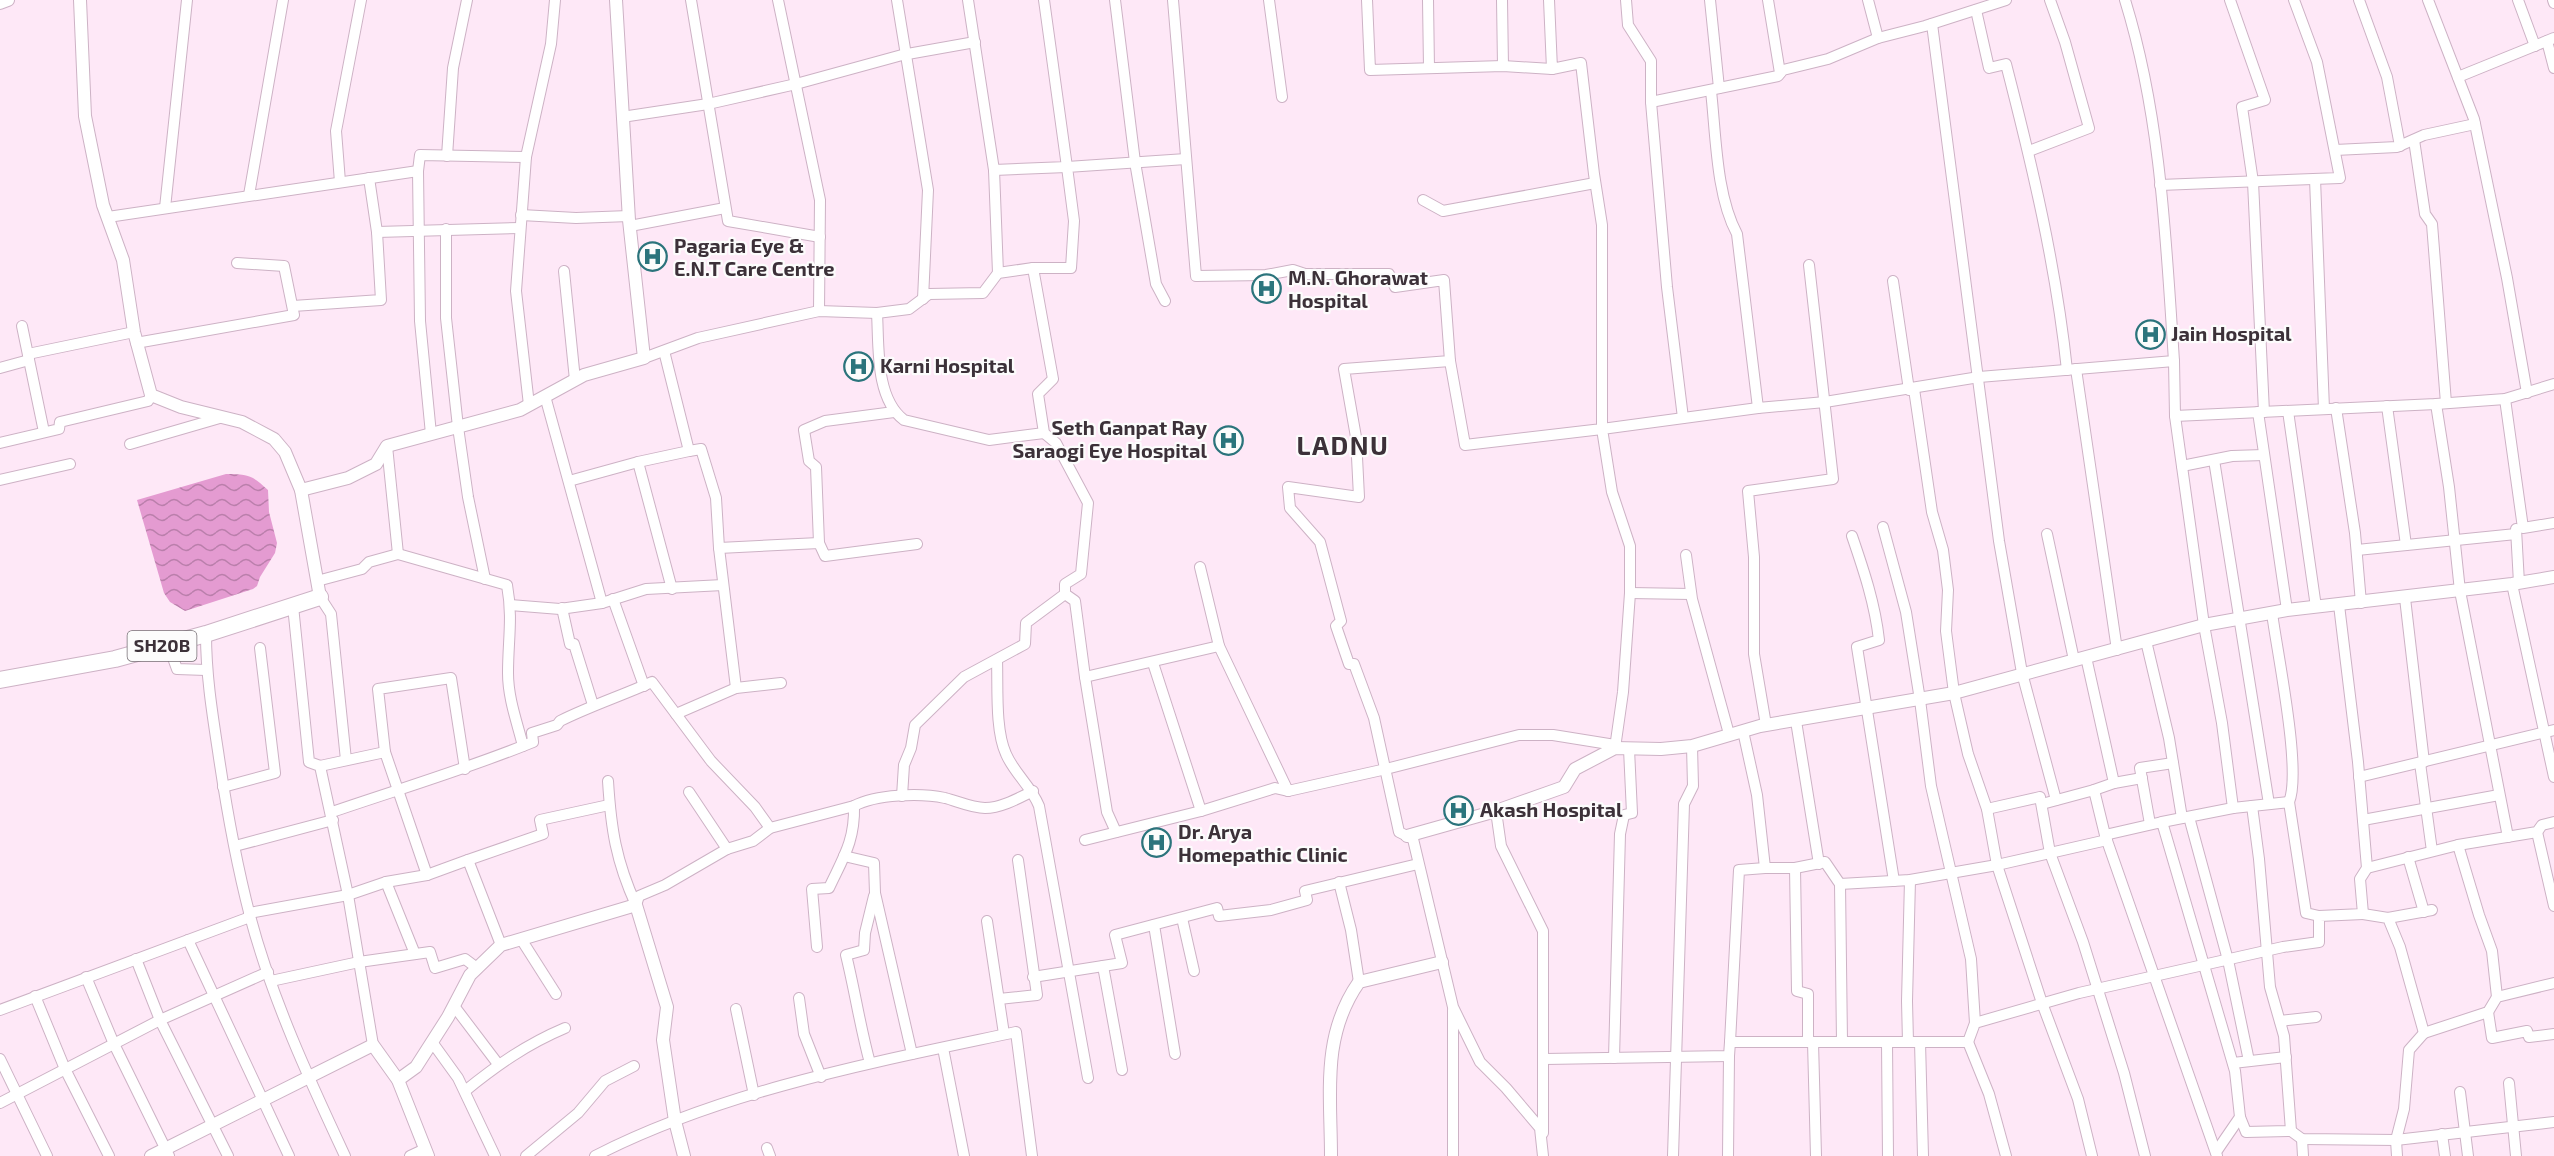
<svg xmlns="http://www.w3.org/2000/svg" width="2554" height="1156" viewBox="0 0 2554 1156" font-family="'Exo 2',sans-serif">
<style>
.water{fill:url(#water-waves)}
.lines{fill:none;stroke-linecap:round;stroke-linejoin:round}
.minor-casing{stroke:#cdb2c5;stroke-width:12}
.tertiary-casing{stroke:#cdb2c5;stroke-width:14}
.primary-casing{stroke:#cdb2c5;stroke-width:18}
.minor{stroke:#fff;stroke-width:10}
.tertiary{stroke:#fff;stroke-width:12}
.primary{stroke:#fff;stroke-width:16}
.labels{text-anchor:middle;stroke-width:4.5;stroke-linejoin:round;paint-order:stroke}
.shield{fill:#fcfcfc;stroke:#766e74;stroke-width:1.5}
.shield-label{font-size:18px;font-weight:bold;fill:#3c3139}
.poi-label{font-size:20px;font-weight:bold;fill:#3c3139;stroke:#fcfcfc;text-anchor:start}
.district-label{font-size:26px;font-weight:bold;letter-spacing:1.5px;fill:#3c3139;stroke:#fcfcfc}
</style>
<defs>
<pattern id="water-waves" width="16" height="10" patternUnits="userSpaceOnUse" patternTransform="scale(1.5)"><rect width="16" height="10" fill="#e49bd1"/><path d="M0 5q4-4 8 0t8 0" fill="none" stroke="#ba7fab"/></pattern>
</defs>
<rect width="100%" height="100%" fill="#fee8f7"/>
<path class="water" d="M226 474C248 474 252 475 268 490L269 512 277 543 275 553 260 577 257 586 253 589 185 611 170 602 164 593 137 500Z"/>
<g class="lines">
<defs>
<g id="minor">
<path d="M691 0 728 221 820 237"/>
<path d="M778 0 820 200 819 311"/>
<path d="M897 0 928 190 923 299"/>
<path d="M968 0 994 170 1067 167 1044 0"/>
<path d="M1115 0 1135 162 1156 284 1165 301"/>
<path d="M1173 0 1196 276 1266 275 1293 270 1305 274H1389L1395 287 1444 280 1450 361 1344 369 1356 437 1359 497 1288 487 1290 508 1320 542 1341 621 1336 626 1349 664H1354L1374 718 1399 832 1413 839 1453 1007 1480 1062 1506 1088 1540 1128 1543 1156"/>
<path d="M1269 0 1282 97"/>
<path d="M1367 0 1370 70 1503 66 1552 69"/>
<path d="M1428 0 1429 68"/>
<path d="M1502 0 1503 66"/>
<path d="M1626 0 1628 25 1651 61V102L1778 76 1783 70 1828 59 1878 38 1925 26 2006 0"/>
<path d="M1710 0 1719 88"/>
<path d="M1768 0 1780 73"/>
<path d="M1868 0 1878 38"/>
<path d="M2230 0 2265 100 2242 107 2253 182 2264 412"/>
<path d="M2359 0 2387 77 2400 146"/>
<path d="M2428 0 2474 119 2507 278 2527 393"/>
<path d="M2518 0 2535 46"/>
<path d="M2553 0 2554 3"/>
<path d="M1976 10 1989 68 2006 64C2032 165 2056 265 2067 370"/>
<path d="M1932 24 1999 541 2022 673 2056 800"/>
<path d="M2547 41 2554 68"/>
<path d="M2458 77 2554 38"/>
<path d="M1711 91C1716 135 1716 195 1737 234L1758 408 1825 402 1979 377 2174 361C2166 241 2161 116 2125 0"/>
<path d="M1651 102 1667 287 1683 418"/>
<path d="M622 117 708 104 796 84 902 55 975 42"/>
<path d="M2414 140 2425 214 2432 224 2446 403"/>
<path d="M2335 150 2397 147 2424 135 2475 124"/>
<path d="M2029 151 2089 128 2065 42 2050 0"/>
<path d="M447 156 453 68 467 0"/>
<path d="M994 170 998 273"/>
<path d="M2315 179 2324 409"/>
<path d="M340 182 336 131 361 0"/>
<path d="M2160 185 2340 178 2317 62 2294 0"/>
<path d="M249 195 283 0"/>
<path d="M1423 200 1443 211 1595 183"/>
<path d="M165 208 187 0"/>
<path d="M521 215 576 218 629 216"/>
<path d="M108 217 418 171"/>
<path d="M630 226 725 208"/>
<path d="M446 229V318L458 427 468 497 485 579"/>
<path d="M377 232 520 228"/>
<path d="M564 271 575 380"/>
<path d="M1893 281 1909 390"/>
<path d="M293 306 381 300 377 232 369 178"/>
<path d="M877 313C879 346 875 398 904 420L989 440 1044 433"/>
<path d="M22 326 44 432"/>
<path d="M136 343 294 315 284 266 237 263"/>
<path d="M664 351 689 451 701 449 716 498 719 548 736 688"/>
<path d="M28 354 134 332"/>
<path d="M644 358 698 338 819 311 877 313 909 309 929 294 983 293 998 273 1033 268H1071L1074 221 1067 167 1186 159"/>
<path d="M1450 361 1465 445 1602 429V225L1594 174 1581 63 1552 69 1549 0"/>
<path d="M2174 361 2175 416 2436 404 2505 399 2554 384"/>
<path d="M0 368 29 360"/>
<path d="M2076 369 2117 650"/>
<path d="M1914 389 1932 512 1943 550 1948 590 1946 631 1954 693 1968 754 1987 809 1997 865 2042 1003 2078 1099 2092 1156"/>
<path d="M545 396 602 603"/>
<path d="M2505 399 2523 528 2554 523"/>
<path d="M2436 404 2449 487 2460 591 2508 837"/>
<path d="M529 405 516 291 526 157 551 44 555 0"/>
<path d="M2387 406 2406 545"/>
<path d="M2336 408 2355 533 2361 603"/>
<path d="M2288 411 2316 607"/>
<path d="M2258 412 2287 610"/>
<path d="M431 434 420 321 418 171 420 155 526 157"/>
<path d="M0 443 59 429 60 422 148 401 151 395"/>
<path d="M130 444 223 417"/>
<path d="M387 446 398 554"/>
<path d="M2214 460 2269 804"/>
<path d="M638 462 672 589"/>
<path d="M2182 466 2232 456 2264 455"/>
<path d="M0 480 70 464"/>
<path d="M569 481 638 462 689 451"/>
<path d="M1883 527 1906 612 1920 700 1931 786 1971 959 1975 1023"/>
<path d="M2516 529 2519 583"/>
<path d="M2047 534 2074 660"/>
<path d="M1852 536C1864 571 1875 604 1879 640L1857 647 1894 881"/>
<path d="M819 543 816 467 809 461 804 430 825 421 894 412"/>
<path d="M719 548 819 543 825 556 917 544"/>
<path d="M2357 550 2516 534"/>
<path d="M1686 555 1692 599 1729 734"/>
<path d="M1200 567 1219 646 1288 791"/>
<path d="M317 581 362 569 369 562 398 554 507 585C513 618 508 640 508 673 508 698 517 722 523 746"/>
<path d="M2512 584 2554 777"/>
<path d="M1630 593 1691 594"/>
<path d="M1065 594 1075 601 1085 677 1107 812 1116 832"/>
<path d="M320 597 331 614 346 760"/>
<path d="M2405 598 2424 762"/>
<path d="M613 599 644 686"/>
<path d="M510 605 560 609 602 603 646 589 723 585"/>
<path d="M293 606 309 762 320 766 348 895 373 1045"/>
<path d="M562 608 570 644H574L593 705"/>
<path d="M2272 613C2277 652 2302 771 2289 802"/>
<path d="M206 634C206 674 212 712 218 751 226 806 236 862 250 916 272 999 309 1079 345 1156"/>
<path d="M2146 641 2169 738 2182 818"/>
<path d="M168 644 177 669 206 670"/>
<path d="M2086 657 2114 783"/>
<path d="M997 660C998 687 995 730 1006 754 1014 773 1031 786 1039 806L1088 1078"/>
<path d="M1153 663 1201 811"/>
<path d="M1085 677 1219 646"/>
<path d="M676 714 736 688 781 683"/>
<path d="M1796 721 1819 864"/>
<path d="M1766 725 1754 654V557L1748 491 1833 479 1809 265"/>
<path d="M1615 748 1623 692 1630 593V546L1612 492 1602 429 1758 408"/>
<path d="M385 752 378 689 451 678 465 769"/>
<path d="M2420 763 2432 851"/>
<path d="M320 766 385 752 427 875"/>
<path d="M2359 777 2554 730"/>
<path d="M608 781C611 829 616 861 636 905"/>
<path d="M223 787 275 773 260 648"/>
<path d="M2094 790 2114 783 2142 778"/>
<path d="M689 792 727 849"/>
<path d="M902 796 904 765 911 748 915 725 964 677 1025 644 1026 623 1065 594V584L1081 574 1088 503 1056 443 1044 433 1038 394 1053 379 1033 268"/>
<path d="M2042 804 2094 790 2105 835 2217 1156"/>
<path d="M2233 808 2289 802 2306 913 2319 916"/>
<path d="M1987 809 2040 797 2050 853 2083 942 2124 1073 2145 1156"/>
<path d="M1496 811 1501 846 1543 931V1133"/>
<path d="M332 812C399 789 467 769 533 742L532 733 557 725 560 721C590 706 621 696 652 682L711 761 755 807 770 828"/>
<path d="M2189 817 2228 960 2249 1061"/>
<path d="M2363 820 2499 795"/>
<path d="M2162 822 2233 808 2222 723 2204 625 2175 416"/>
<path d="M2150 824 2140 768 2173 763"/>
<path d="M2537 832 2554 906"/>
<path d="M2105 835 2162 822 2235 1071 2240 1117 2216 1152"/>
<path d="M1085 840 1201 811 1275 788 1288 791 1386 769 1519 735H1553L1615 745"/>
<path d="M2458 845 2479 915 2492 951 2497 997"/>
<path d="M235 846 333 820"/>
<path d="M844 856 874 863 875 893 912 1054"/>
<path d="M2408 857 2424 912"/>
<path d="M468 860 543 834 540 820 609 805"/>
<path d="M1765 868H1795L1797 991 1808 994V1042"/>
<path d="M1795 868 1825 862 1840 884 1842 1042"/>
<path d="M2367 868 2458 845 2537 832 2542 825 2554 822"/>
<path d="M386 882 415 954"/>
<path d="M1339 882 1351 930 1359 982"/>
<path d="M1840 884 1910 880 1997 865 2107 840"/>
<path d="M636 905 639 896 665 885 727 849 753 841 770 828 854 806C876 794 921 793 945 798 957 801 972 808 985 808 1001 808 1019 798 1033 791"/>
<path d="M249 913 348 895 386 882 427 875 468 860 501 945"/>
<path d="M2363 914 2388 918 2400 947 2424 1033 2488 1012 2497 997 2554 983"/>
<path d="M1182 918 1194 971"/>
<path d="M2388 918 2432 910"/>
<path d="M987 921 1004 1034"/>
<path d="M1154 925 1175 1054"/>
<path d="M521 939 556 994"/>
<path d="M188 940 289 1156"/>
<path d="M817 947 812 889 829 888C843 858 855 841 854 806"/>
<path d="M136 959 160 1020 228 1156"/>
<path d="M1103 966 1122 1070"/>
<path d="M86 977 114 1044 169 1156"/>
<path d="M1033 977 1122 963 1115 935 1217 908 1219 916 1271 910 1307 900 1305 891 1418 864"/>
<path d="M271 981 359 962 430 952 435 968 465 959 477 968"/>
<path d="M35 996 65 1069 109 1156"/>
<path d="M799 998 804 1034 821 1077"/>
<path d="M999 999 1037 995 1018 860"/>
<path d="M454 1006 498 1064"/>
<path d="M736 1009 754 1095"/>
<path d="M0 1010 250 917"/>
<path d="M2488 1012 2492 1038 2527 1031 2529 1037 2554 1034"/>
<path d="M2280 1021 2316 1017"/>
<path d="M432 1042 458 1078 495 1156"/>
<path d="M1730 1042 1739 870 1765 868 1757 795 1743 731"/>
<path d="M1813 1042 1816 1156"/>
<path d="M1887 1042 1888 1156"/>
<path d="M1908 1042 1907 1001 1910 880"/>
<path d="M1920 1042 1923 1156"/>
<path d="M1968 1042 1989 1094 2006 1156"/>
<path d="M943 1048 964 1156"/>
<path d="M1614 1058 1620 834 1624 815 1632 813 1629 749"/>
<path d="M0 1059 47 1156"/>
<path d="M1545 1059 1729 1056 1730 1042H1968L1975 1023 2079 993 2283 947 2319 942V916L2363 914 2360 879 2367 868 2358 762 2339 605"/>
<path d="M870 1063C860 1027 855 991 846 955L864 950 865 933 874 896"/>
<path d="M2233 1063 2286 1057"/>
<path d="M2509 1083 2516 1156"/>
<path d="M465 1091C497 1065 527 1044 565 1028"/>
<path d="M2460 1092 2468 1156"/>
<path d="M0 1103 160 1020 268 972"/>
<path d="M2240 1117 2246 1132 2291 1131 2284 1036 2270 987 2259 859 2252 806"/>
<path d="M2291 1131 2302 1139 2396 1140 2554 1122"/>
<path d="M2442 1134 2445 1156"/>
<path d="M2302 1139 2303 1156"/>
<path d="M767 1148 770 1156"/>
<path d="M410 1156 425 1149"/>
<path d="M526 1156 578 1113 605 1081 634 1066"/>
<path d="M595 1156C724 1090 875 1062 1016 1032L1032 1156"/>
<path d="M1453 1156V1010"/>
<path d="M1673 1156 1684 804 1693 786 1692 746"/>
<path d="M1728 1156 1729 1056"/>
<path d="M2397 1156 2396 1140 2404 1109 2409 1050 2424 1033"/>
</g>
<g id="tertiary">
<path d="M80 0 85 116 103 205 123 260 134 332 151 395 181 407 242 422 274 439 285 452 301 490 320 597"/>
<path d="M0 3 8 0"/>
<path d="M301 490 348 478 376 464 387 446 520 410 584 375 644 358 629 220 616 0"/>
<path d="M1407 836 1496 811 1564 787 1575 769 1615 748 1661 749 1692 746 1760 726 1954 693 2204 625 2287 610 2512 584 2554 577"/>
<path d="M398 1080 416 1067 448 1017 470 975 501 945 636 905 667 1007 663 1040 675 1121 684 1156"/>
<path d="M151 1156 373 1045 398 1080 428 1156"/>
<path d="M1331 1156C1331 1094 1321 1036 1359 982L1442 962"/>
</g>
<path id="primary" d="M0 680 115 659 206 634 320 597"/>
</defs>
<use href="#minor" class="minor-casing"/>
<use href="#tertiary" class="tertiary-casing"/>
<use href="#primary" class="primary-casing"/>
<use href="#minor" class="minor"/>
<use href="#tertiary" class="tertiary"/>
<use href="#primary" class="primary"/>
</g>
<defs>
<symbol id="hospital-ring" viewBox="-11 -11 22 22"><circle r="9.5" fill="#fcfcfc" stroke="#2b747c" stroke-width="1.5"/><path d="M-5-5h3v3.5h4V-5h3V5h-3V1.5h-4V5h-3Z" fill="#2b747c"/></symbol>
</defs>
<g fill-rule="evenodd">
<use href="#hospital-ring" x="636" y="240" width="33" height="33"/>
<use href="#hospital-ring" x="1250" y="272" width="33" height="33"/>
<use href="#hospital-ring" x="2134" y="318" width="33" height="33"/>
<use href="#hospital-ring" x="842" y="350" width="33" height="33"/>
<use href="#hospital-ring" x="1212" y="424" width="33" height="33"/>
<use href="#hospital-ring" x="1442" y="794" width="33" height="33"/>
<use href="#hospital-ring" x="1140" y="826" width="33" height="33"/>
</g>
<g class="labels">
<rect class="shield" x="127.5" y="631" width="69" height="30" rx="4.5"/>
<g class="shield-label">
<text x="162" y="652">SH20B</text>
</g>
<g class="poi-label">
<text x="674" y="253">Pagaria Eye &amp;<tspan x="674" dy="23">E.N.T Care Centre</tspan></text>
<text x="1288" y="285">M.N. Ghorawat<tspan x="1288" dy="23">Hospital</tspan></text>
<text x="2171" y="341">Jain Hospital</text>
<text x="880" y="373">Karni Hospital</text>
<text x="1207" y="435" text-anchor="end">Seth Ganpat Ray<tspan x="1207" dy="23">Saraogi Eye Hospital</tspan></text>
<text x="1480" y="817">Akash Hospital</text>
<text x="1178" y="839">Dr. Arya<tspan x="1178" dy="23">Homepathic Clinic</tspan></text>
</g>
<g class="district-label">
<text x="1343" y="455">LADNU</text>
</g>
</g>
</svg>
